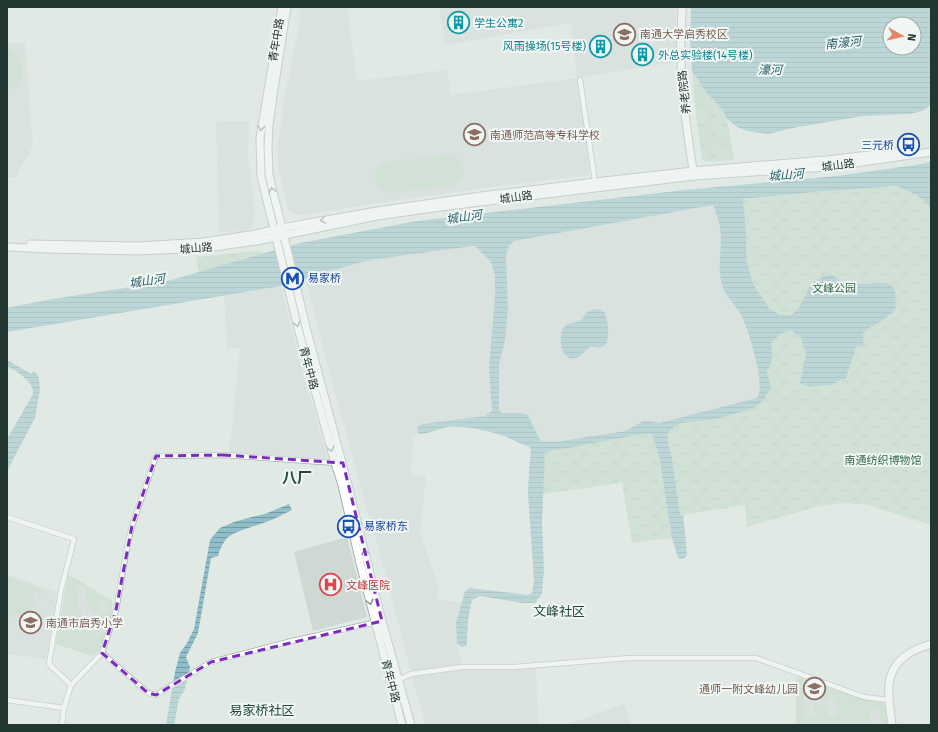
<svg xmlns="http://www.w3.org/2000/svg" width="938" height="732" viewBox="0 0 938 732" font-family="'Fira Sans','Noto Sans SC',sans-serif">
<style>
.built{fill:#cfd9d4}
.grass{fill:url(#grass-tufts)}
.park{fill:url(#park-crowns)}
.pitch{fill:#bcd8c4;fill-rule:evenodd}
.water{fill:url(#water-rules);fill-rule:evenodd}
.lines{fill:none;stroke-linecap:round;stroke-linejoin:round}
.street-casing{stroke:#a4b0ac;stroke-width:6}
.secondary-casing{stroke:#a1b3ad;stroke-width:9}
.street{stroke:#fff;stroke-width:4.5}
.secondary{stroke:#fff;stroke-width:7}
.oneway{stroke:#919b98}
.marked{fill:none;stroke:#7b2cbf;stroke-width:3;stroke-dasharray:8 5;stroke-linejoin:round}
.labels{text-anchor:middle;stroke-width:4;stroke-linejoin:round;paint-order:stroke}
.culture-label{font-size:11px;fill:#0d838f;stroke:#f0f6f3;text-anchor:start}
.education-label{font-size:11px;fill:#785e54;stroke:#f0f6f3;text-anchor:start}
.street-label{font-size:11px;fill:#233732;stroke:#f0f6f3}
.transit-label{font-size:11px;fill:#164399;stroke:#f0f6f3;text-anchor:start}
.park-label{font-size:11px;fill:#336949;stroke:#f0f6f3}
.health-label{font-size:11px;fill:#be3a42;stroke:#f0f6f3;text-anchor:start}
.water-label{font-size:12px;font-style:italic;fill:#255e6b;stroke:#f0f6f3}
.quarter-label{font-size:13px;fill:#22473e;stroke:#f0f6f3}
.district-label{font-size:15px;font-weight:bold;fill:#22473e;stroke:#f0f6f3}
</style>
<defs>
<pattern id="grass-tufts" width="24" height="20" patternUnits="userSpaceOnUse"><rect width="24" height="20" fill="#bcd8c4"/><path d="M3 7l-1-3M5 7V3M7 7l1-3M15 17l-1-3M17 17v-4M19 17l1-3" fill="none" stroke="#a1baa9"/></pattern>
<pattern id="park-crowns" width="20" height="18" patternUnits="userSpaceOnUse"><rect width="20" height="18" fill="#bcd8c4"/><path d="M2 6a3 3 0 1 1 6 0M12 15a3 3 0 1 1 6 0" fill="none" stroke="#a1baa9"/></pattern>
<pattern id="water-rules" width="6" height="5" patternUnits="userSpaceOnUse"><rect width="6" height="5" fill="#8fbec8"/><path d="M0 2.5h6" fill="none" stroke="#749ba3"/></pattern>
</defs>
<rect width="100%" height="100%" fill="#e1e9e5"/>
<g class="built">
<path d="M301 7H351L347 8 357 81 447 70 451 95 577 78 571 23 445 45 439 7H676L677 62 578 78 590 175 500 186 371 204 303 215 296 214 291 212 287 206 278 168V144L286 90 299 26Z"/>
<path d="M7 43H25L33 146 16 177 7 178Z"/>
<path d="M249 121 248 157 255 214 254 221 251 227 245 231 219 232 216 122Z"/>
<path d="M713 205 720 221 721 236 720 254 726 294 739 311 755 357 760 386 759 395 757 398 659 423 648 421 626 431 555 442H544L540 440 528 415 521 413 508 414 492 411 485 416 422 424 418 426V432L419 434 413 437 411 474 426 477 420 533 439 588 437 599 461 603 456 623 457 644 462 664 411 671 380 554 359 481 334 389 305 278 370 260 514 241Z"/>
<path d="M281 286 298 355 328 460 310 463 229 455 240 348 227 349 224 296Z"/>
<path d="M347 537 367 617 313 631 294 552Z"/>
<path d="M7 574 57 592 46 659 7 654Z"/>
<path d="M68 574 112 601V612L100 649 93 656 56 644Z"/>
<path d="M536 666 538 725H426L412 677 464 670Z"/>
<path d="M796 677 870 701 884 702 887 725H796Z"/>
<path d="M624 704 631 725H566Z"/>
</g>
<g class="grass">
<path d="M692 71 706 92 722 109 727 119 734 160 705 162 702 158 696 114Z"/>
<path d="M255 251 268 252 198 272 197 257Z"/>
</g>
<path class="park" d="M897 186 915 194 931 207V525L868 505 845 503 820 506 747 527 745 505 683 515 687 555 685 558 681 559 678 557 672 538 632 543 622 483 542 494 545 453 544 442H555L626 431 643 421H648L659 423 757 398C767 386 746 325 739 311 735 305 730 300 726 294 716 276 721 256 721 237 721 225 717 215 713 205 774 194 835 190 897 186Z"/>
<g class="pitch">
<path d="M7 48C21 53 28 72 17 84 15 87 10 90 7 91Z"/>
<path d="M452 155C465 164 468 174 455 185L388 193C387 193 382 191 382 191 371 184 374 167 385 162Z"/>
<path d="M68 574 112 601V612L100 649 93 656 56 644ZM78 587H87V601H89V611H93V614H101L102 631 99 635H96L92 633 93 622H81V611L79 610V601H78ZM99 601H108V612H99Z"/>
<path d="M7 577 43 590 41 594 32 591C39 609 24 621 7 616Z"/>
<path d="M796 677 870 701 884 702 887 725H881L879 710 870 711 871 725H857L856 721 847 722V725H796ZM813 691 814 701 827 700V698L836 697 837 715 828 716 827 703 814 704 815 717 805 718 803 692Z"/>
</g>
<g class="water">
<path d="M691 7H931V105L922 111 909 114 863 116 798 127 767 134 747 131 737 127 727 119 722 109 706 92 692 71 690 36ZM890 24H914V48H890Z"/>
<path d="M931 162V207L915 194 897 186 814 192 743 199 746 231V258L753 284 769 308 780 315H791L799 308 811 284 822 277 831 274 842 282 856 284 887 283 892 286 895 291 896 307 891 314 880 322 867 329 863 334 864 345 856 347 846 378 842 379 831 385 809 387 800 383 806 354 801 338 791 330 780 334 771 343 772 359 767 372 771 388 763 401 752 409 716 419 680 423 671 429 667 435 669 447 672 459 680 515H683L687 555 685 558 681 559 678 557 672 538 660 461 653 436 649 433C622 438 595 442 569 448 562 449 551 449 545 453L542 523 544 570 542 594 535 603H522L480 596 472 600C468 615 467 630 467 645L463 647 457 644 456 623 465 591 470 588 528 595 532 593 534 581 528 494 529 470 531 450 530 447C521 444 513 440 504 436 489 431 466 426 449 427 439 428 430 434 419 434L417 429 418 426 422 424 485 416 492 411 489 369 495 295V276L491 262 480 251 474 246 370 260 305 278 281 286 7 332V308L52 299 164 282 300 243 417 221 684 190 837 176 915 165ZM713 205C717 216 721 225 721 237 721 256 716 276 726 294 730 300 735 305 739 311 747 325 767 385 757 398L659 423 648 421H643L626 431 555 442H544L540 440 528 415 521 413H502L499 411V364L505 340 508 308 506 257 508 247 514 241Z"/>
<path d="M598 309C601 310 602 310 604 312 608 318 610 339 606 344 603 349 595 347 590 347 585 350 581 357 576 358 561 362 557 336 564 327 569 321 575 324 581 320 583 318 584 315 586 313 590 310 595 309 598 309Z"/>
<path d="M7 360 30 373 35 372 39 377 40 390 35 418 7 471V439L33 394C34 381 17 372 7 366Z"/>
<path d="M289 504 292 510C283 514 275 519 266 522 256 526 233 531 226 539 223 543 219 551 218 556L211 558 198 633 186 657 190 667 185 689 179 699 174 725H166L175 672 180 653 187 643 194 629 210 540 214 535 220 528 234 522 248 518 265 514Z"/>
</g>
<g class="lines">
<defs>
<g id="street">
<path d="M580 80 595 182"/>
<path d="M7 517 74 539 61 590 49 664 71 685"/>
<path d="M102 653 148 693 156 695 211 662 292 641 377 622"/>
<path d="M398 680 411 674 462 667H514L629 658H756L864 697 889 700"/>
<path d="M7 700 64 708"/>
<path d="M62 725 64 708 71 685 102 653 116 610 128 542 132 526 156 456 223 455 336 463"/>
</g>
<g id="secondary">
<path d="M282 7 260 138 261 176 300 336 335 463 342 485 360 563 402 725"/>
<path d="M287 7 273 95 269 125 268 147 269 175 308 335 348 485 382 621 411 725"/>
<path d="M682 7C682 23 680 40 681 56 681 95 688 137 694 176"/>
<path d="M30 244 138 246 204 242 256 234 281 228 377 211 481 196 595 182 693 171 826 160 911 150"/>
<path d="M7 247 48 249 137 251 207 248 256 241 377 216 440 207 694 176 828 167 931 152"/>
<path d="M892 725C889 698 881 672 908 654 915 649 924 647 931 644"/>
</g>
</defs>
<use href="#street" class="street-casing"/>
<use href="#secondary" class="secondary-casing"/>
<use href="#street" class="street"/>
<use href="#secondary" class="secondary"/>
</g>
<defs><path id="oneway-chevron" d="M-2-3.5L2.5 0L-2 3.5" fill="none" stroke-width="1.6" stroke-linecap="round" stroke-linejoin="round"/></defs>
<g class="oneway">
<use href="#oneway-chevron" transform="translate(261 128) rotate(99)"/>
<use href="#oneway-chevron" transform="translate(272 190) rotate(-103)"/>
<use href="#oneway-chevron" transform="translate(323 220) rotate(170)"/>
<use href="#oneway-chevron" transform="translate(297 324) rotate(76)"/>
<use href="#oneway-chevron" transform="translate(331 449) rotate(75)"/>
<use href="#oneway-chevron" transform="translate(365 552) rotate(-104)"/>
<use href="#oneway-chevron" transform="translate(370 602) rotate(75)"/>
</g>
<path d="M0 0H938V732H0ZM223 455 343 463 382 621 211 662 156 695 148 693 102 653 116 610 132 526 156 456Z" fill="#e1e9e5" fill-opacity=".55" fill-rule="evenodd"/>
<path class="marked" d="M223 455 343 463 382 621 211 662 156 695 148 693 102 653 116 610 132 526 156 456Z"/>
<defs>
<symbol id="building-ring" viewBox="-11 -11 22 22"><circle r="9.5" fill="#f0f6f3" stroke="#0f9aa8" stroke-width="1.5"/><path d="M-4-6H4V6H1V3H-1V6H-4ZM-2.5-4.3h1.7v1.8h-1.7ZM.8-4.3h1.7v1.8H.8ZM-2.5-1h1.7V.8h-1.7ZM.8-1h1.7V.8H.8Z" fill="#0f9aa8"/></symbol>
<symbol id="school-ring" viewBox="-11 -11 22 22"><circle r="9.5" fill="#f0f6f3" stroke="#8d6e63" stroke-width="1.5"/><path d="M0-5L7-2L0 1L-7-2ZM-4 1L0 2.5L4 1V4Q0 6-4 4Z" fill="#8d6e63"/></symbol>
<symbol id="university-ring" viewBox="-11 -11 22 22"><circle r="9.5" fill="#f0f6f3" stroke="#8d6e63" stroke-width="1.5"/><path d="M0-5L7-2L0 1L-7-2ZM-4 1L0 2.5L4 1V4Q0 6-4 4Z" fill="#8d6e63"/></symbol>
<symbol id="bus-ring" viewBox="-11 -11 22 22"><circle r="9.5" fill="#f0f6f3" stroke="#1a4fb4" stroke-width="1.5"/><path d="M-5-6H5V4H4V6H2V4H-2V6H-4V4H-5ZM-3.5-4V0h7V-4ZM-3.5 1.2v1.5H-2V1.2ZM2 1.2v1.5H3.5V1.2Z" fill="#1a4fb4"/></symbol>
<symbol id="metro-ring" viewBox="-11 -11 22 22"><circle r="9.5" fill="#f0f6f3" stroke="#1a4fb4" stroke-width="1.5"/><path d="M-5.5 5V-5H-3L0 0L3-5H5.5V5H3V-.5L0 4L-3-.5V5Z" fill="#1a4fb4"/></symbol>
<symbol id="hospital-ring" viewBox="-11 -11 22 22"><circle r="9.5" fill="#f0f6f3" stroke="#e0444e" stroke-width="1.5"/><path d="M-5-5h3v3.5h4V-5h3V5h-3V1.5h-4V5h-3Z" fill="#e0444e"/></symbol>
</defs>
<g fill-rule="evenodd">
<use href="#building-ring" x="446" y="10" width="25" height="25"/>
<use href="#school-ring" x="612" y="22" width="25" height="25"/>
<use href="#building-ring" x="588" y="34" width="25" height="25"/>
<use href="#building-ring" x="630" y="42" width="25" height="25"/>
<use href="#university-ring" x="462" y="122" width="25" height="25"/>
<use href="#bus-ring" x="896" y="132" width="25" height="25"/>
<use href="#metro-ring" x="280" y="266" width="25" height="25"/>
<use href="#bus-ring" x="336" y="514" width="25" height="25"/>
<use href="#hospital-ring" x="318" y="572" width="25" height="25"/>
<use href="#school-ring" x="18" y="610" width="25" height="25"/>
<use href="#school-ring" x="802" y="676" width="25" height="25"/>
</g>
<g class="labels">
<g class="culture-label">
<text x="474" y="27">学生公寓2</text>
<text x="586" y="50" text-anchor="end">风雨操场(15号楼)</text>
<text x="658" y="59">外总实验楼(14号楼)</text>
</g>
<g class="education-label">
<text x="640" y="38">南通大学启秀校区</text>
<text x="490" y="139">南通师范高等专科学校</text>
<text x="46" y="627">南通市启秀小学</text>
<text x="798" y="693" text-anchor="end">通师一附文峰幼儿园</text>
</g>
<g class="street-label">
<text transform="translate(276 40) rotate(-81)" y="4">青年中路</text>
<text transform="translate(684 92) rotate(-96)" y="4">养老院路</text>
<text transform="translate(838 165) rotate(-7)" y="4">城山路</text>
<text transform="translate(516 197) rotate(-7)" y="4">城山路</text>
<text transform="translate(196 248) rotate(-4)" y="4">城山路</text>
<text transform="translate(309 368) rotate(75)" y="4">青年中路</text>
<text transform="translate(391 681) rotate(76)" y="4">青年中路</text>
</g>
<g class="transit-label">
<text x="894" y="149" text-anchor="end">三元桥</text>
<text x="308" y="282">易家桥</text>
<text x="364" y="530">易家桥东</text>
</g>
<g class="park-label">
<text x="834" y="292">文峰公园</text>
<text x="883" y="464">南通纺织博物馆</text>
</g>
<g class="health-label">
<text x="346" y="589">文峰医院</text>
</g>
<g class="water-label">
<text transform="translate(843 43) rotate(-6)" y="4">南濠河</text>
<text x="770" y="74">濠河</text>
<text transform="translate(786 175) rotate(-5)" y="4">城山河</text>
<text transform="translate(464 217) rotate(-8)" y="4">城山河</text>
<text transform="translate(147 281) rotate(-8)" y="4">城山河</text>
</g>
<g class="quarter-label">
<text x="559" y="616">文峰社区</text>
<text x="262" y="715">易家桥社区</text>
</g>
<g class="district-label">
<text x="297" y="483">八厂</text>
</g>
</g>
<rect width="938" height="732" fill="none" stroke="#233732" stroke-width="16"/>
<g transform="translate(902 36) rotate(98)"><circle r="19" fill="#f0f6f3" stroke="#9eaaa6"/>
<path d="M0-3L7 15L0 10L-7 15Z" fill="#e08868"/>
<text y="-6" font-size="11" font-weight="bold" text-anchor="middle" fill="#233732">N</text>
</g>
</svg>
